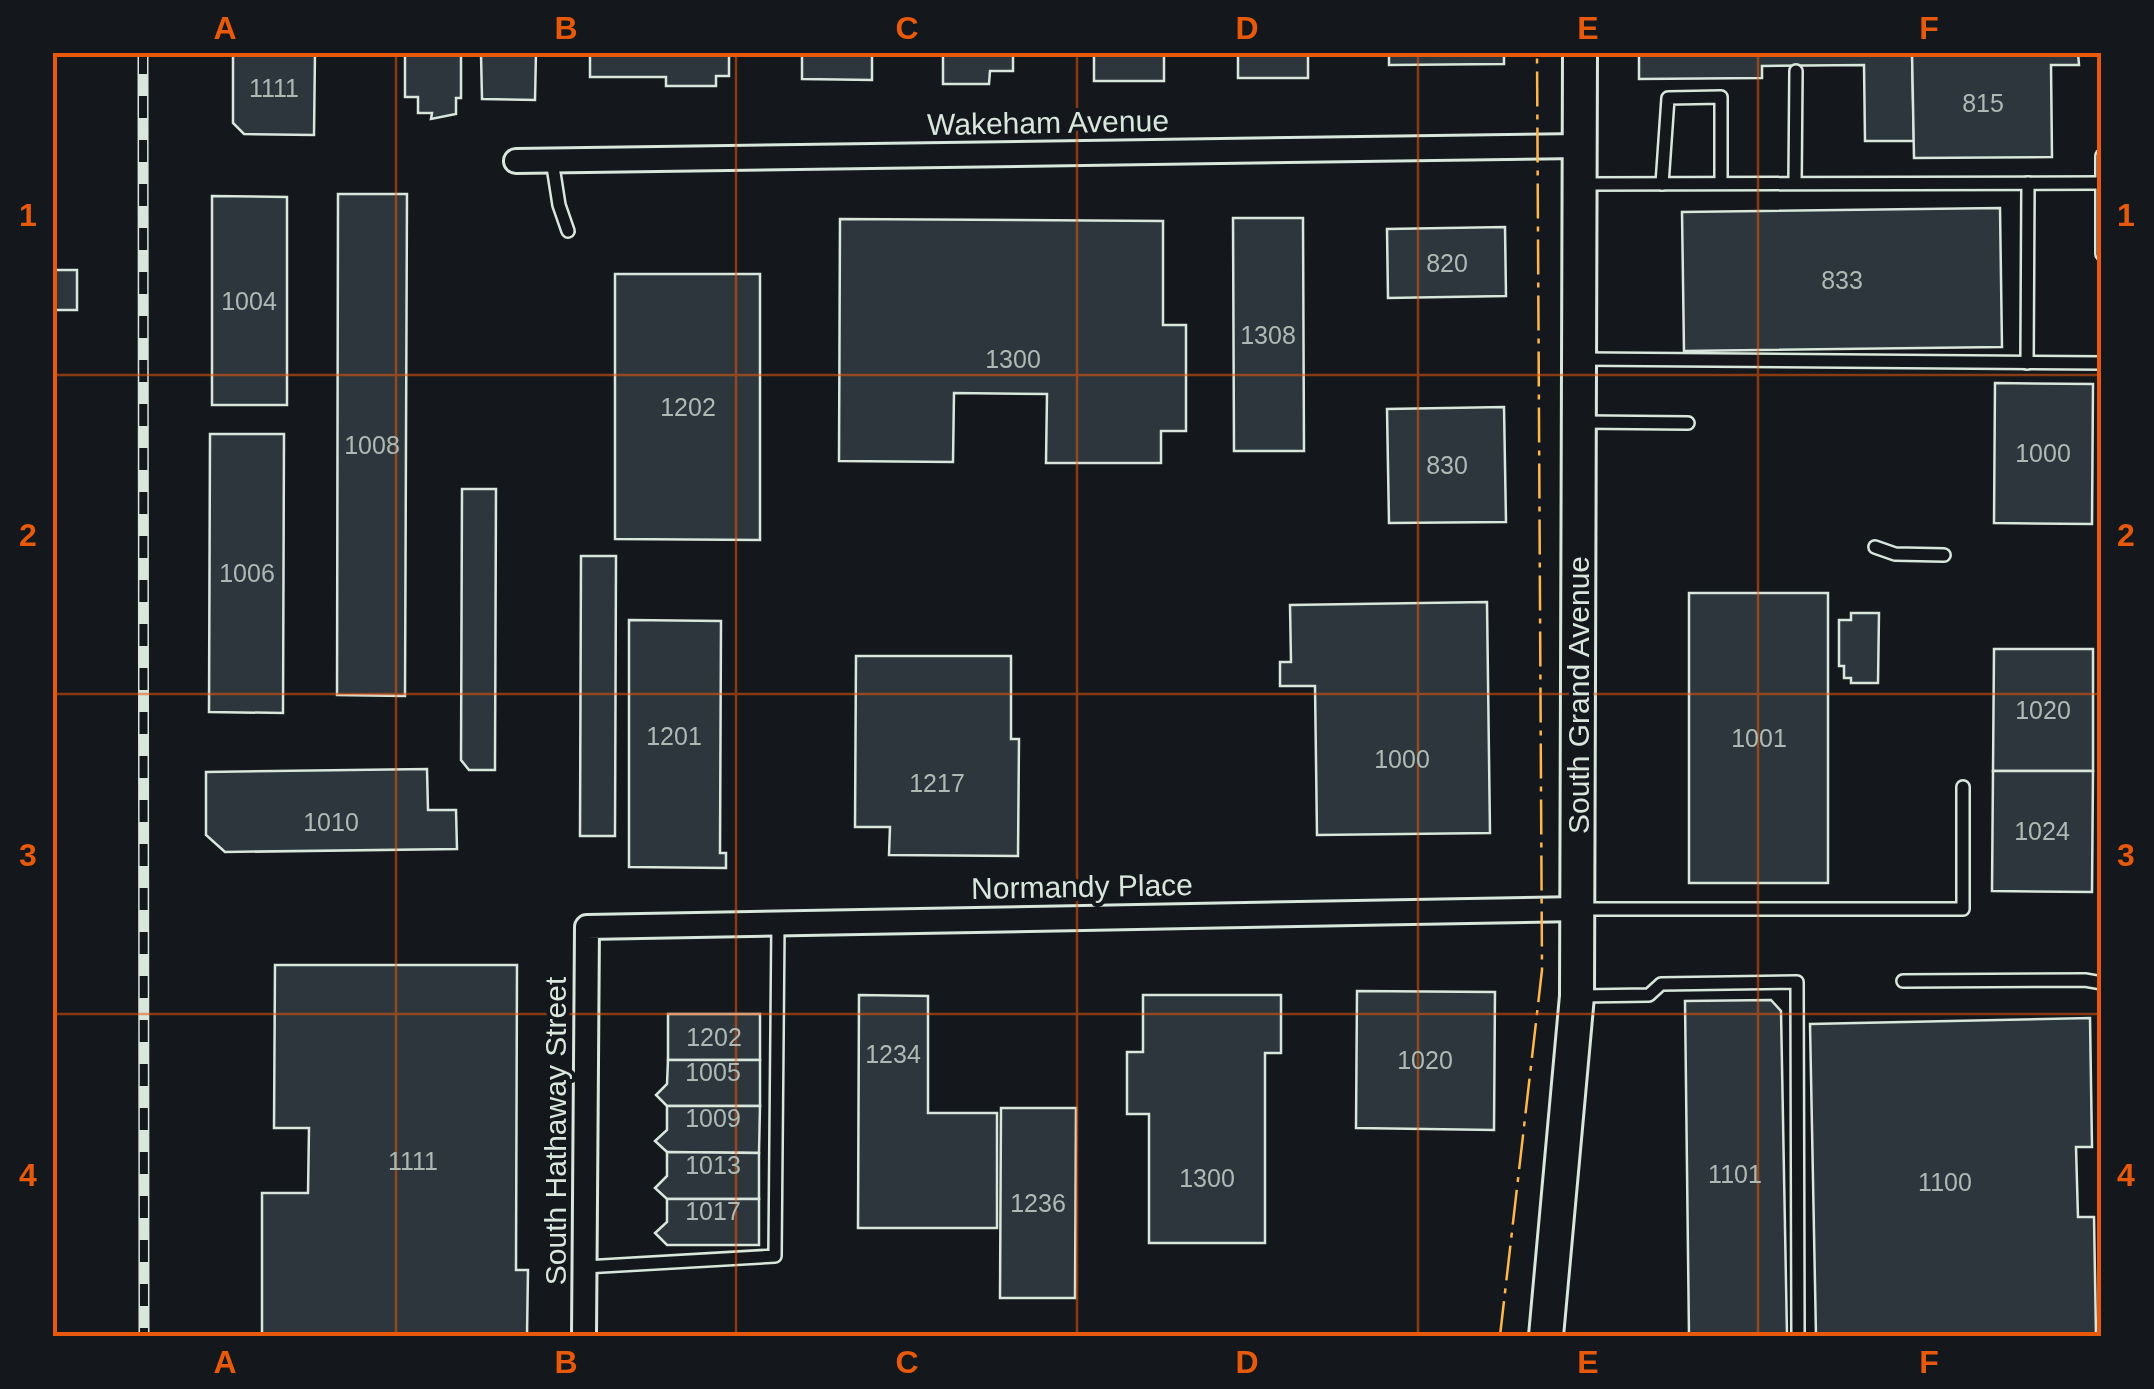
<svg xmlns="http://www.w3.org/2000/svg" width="2154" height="1389" viewBox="0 0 2154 1389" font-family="Helvetica,sans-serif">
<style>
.building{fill:#2c363c;stroke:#d8e6dc;stroke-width:2.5}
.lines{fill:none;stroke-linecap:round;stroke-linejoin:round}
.lane-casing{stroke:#d8e6dc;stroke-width:16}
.street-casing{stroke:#d8e6dc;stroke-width:28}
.secondary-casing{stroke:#d8e6dc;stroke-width:38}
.lane{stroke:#14181c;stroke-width:11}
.street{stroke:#14181c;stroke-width:22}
.secondary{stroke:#14181c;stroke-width:32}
.rail-casing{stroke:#d8e6dc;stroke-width:11}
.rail{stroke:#14181c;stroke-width:8;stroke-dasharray:22;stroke-linecap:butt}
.power{stroke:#ffb74d;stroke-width:2.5;stroke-dasharray:35 8 5 8;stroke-linecap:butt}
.grid{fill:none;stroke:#e8590c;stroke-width:2.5;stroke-opacity:0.55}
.labels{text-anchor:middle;stroke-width:8;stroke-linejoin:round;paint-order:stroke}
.number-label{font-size:25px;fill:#adbab4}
.street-label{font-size:30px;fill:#d8e6dc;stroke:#14181c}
.neatline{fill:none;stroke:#e8590c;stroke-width:4}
.grid-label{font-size:32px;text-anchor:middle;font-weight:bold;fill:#e8590c}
</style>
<rect width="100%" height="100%" fill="#14181c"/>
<g class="building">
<path d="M233 52H315L314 135 244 134 233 123Z"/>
<path d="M405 52H461V98H456V114L431 119 432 113H418V97H405Z"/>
<path d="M536 52 535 100 482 99 481 54 461 53Z"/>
<path d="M590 52H729V76H716V86H666V77H590Z"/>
<path d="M802 52H872V80L802 79Z"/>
<path d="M943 52H1013V71H990L989 84H943Z"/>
<rect x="1094" y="52" width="70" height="29"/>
<rect x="1238" y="52" width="70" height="26"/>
<path d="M1389 52H1504V64L1389 65Z"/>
<path d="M1639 52H1912L1914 141H1865L1864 65 1762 66V78L1639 79Z"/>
<path d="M1912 52H2078L2079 65H2051L2052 157 1914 158Z"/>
<path d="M338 194H407L405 696 337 695Z"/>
<path d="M212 196 287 197V405H212Z"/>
<path d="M2000 208 2002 347 1684 351 1682 212Z"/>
<path d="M1233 218H1303L1304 451H1234Z"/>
<path d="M840 219 1163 221V325H1186V431H1161V463H1046L1047 394 954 393 953 462 839 461Z"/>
<path d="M1505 227 1506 296 1388 298 1387 229Z"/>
<rect x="52" y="270" width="25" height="40"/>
<path d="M615 274H760V540L615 539Z"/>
<path d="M1995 383 2093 384 2092 524 1994 523Z"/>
<path d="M1504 407 1506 522 1389 523 1387 409Z"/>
<path d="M210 434H284L283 713 209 712Z"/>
<path d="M462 489H496L495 770H469L461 760Z"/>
<path d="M581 556H616L615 836H580Z"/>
<rect x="1689" y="593" width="139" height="290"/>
<path d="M1487 602 1490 833 1317 835 1315 686H1280V662H1291L1290 605Z"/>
<path d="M1851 613H1879L1878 683H1851V678H1844V666H1839V620H1851Z"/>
<path d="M629 620 721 621 720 853H726V868L629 867Z"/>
<path d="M1994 649H2093V771H1993Z"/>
<path d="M856 656H1011V739H1019L1018 856 889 855 890 827H855Z"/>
<path d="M427 769 428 810H456L457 849 225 852 206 835V772Z"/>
<path d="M1993 771H2093L2092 892 1992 891Z"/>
<path d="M275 965H517L516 1270H528L527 1336H262V1193H308L309 1128H274Z"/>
<path d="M1357 991 1495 992 1494 1130 1356 1128Z"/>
<path d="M859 995 928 996V1113H997V1228H858Z"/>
<path d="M1143 995H1281V1053H1265V1243H1149V1114H1127V1052H1143Z"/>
<path d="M1771 1000 1781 1011 1787 1336H1689L1685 1001Z"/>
<rect x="668" y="1014" width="92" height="46"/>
<path d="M2090 1018 2092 1147H2076L2078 1217H2094L2096 1336H1816L1810 1024Z"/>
<path d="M668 1060H760V1106H667L656 1095 667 1084Z"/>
<path d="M667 1106H760L759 1153 667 1152 655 1141 667 1130Z"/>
<path d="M1001 1108H1076L1075 1298H1000Z"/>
<path d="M667 1152 759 1153V1199H667L655 1188 667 1176Z"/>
<path d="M667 1199H759V1245H667L655 1233 667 1222Z"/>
</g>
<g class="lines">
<defs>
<g id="lane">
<path d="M2102 156V254"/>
<path d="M552 160 559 205 568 231"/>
<path d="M1795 183 1796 71"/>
<path d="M1585 184 2102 183"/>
<path d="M1662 184 1668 98 1721 97V183"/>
<path d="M1581 359 2102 363"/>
<path d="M2027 363 2028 183"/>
<path d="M1583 422 1688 423"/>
<path d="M1875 547 1895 554 1944 555"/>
<path d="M1582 909H1963V787"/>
<path d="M1903 981 2085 980 2102 983"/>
<path d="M1581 996 1649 995 1661 984 1797 982 1798 1336"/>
<path d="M585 1267 775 1256 778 923"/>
</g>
<g id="street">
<path d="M516 161 1580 146"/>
<path d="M584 1336 587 927 1578 909"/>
</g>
<path id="secondary" d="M1546 1336 1577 996 1580 52"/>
</defs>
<use href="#lane" class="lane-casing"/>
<use href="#street" class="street-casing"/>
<use href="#secondary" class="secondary-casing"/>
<use href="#lane" class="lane"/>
<use href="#street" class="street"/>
<use href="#secondary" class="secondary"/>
<defs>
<path id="rail" d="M143 52 144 1336"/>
</defs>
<use href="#rail" class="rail-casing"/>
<use href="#rail" class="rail"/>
<path class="power" d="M1500 1336 1542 970 1537 52"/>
</g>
<path class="grid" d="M396 52V1336M736 52V1336M1077 52V1336M1418 52V1336M1758 52V1336M52 375H2102M52 694H2102M52 1014H2102"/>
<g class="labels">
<g class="number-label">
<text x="274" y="97">1111</text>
<text x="1983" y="112">815</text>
<text x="1447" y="272">820</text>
<text x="1842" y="289">833</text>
<text x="249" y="310">1004</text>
<text x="1268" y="344">1308</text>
<text x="1013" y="368">1300</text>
<text x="688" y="416">1202</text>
<text x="372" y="454">1008</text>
<text x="2043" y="462">1000</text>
<text x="1447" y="474">830</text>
<text x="247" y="582">1006</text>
<text x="2043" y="719">1020</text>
<text x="674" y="745">1201</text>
<text x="1759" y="747">1001</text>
<text x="1402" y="768">1000</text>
<text x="937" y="792">1217</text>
<text x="331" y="831">1010</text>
<text x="2042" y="840">1024</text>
<text x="714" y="1046">1202</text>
<text x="893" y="1063">1234</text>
<text x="1425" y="1069">1020</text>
<text x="713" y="1081">1005</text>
<text x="713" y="1127">1009</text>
<text x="413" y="1170">1111</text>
<text x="713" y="1174">1013</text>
<text x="1735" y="1183">1101</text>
<text x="1207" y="1187">1300</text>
<text x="1945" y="1191">1100</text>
<text x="1038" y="1212">1236</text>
<text x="713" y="1220">1017</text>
</g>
<g class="street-label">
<text transform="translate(1048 123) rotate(-1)" y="10">Wakeham Avenue</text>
<text transform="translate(1579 695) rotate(-90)" y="10">South Grand Avenue</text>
<text transform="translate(1082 887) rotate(-1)" y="10">Normandy Place</text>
<text transform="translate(556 1131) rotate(-90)" y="10">South Hathaway Street</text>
</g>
</g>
<rect width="2154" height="1389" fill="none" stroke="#14181c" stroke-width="110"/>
<rect x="55" y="55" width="2044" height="1279" class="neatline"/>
<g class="grid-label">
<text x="225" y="39">A</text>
<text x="566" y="39">B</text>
<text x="907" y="39">C</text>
<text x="1247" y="39">D</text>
<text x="1588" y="39">E</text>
<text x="1929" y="39">F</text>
<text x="28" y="226">1</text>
<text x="2126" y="226">1</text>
<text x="28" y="546">2</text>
<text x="2126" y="546">2</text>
<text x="28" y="866">3</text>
<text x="2126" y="866">3</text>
<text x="28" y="1186">4</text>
<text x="2126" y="1186">4</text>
<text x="225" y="1373">A</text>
<text x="566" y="1373">B</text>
<text x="907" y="1373">C</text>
<text x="1247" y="1373">D</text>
<text x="1588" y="1373">E</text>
<text x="1929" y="1373">F</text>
</g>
</svg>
